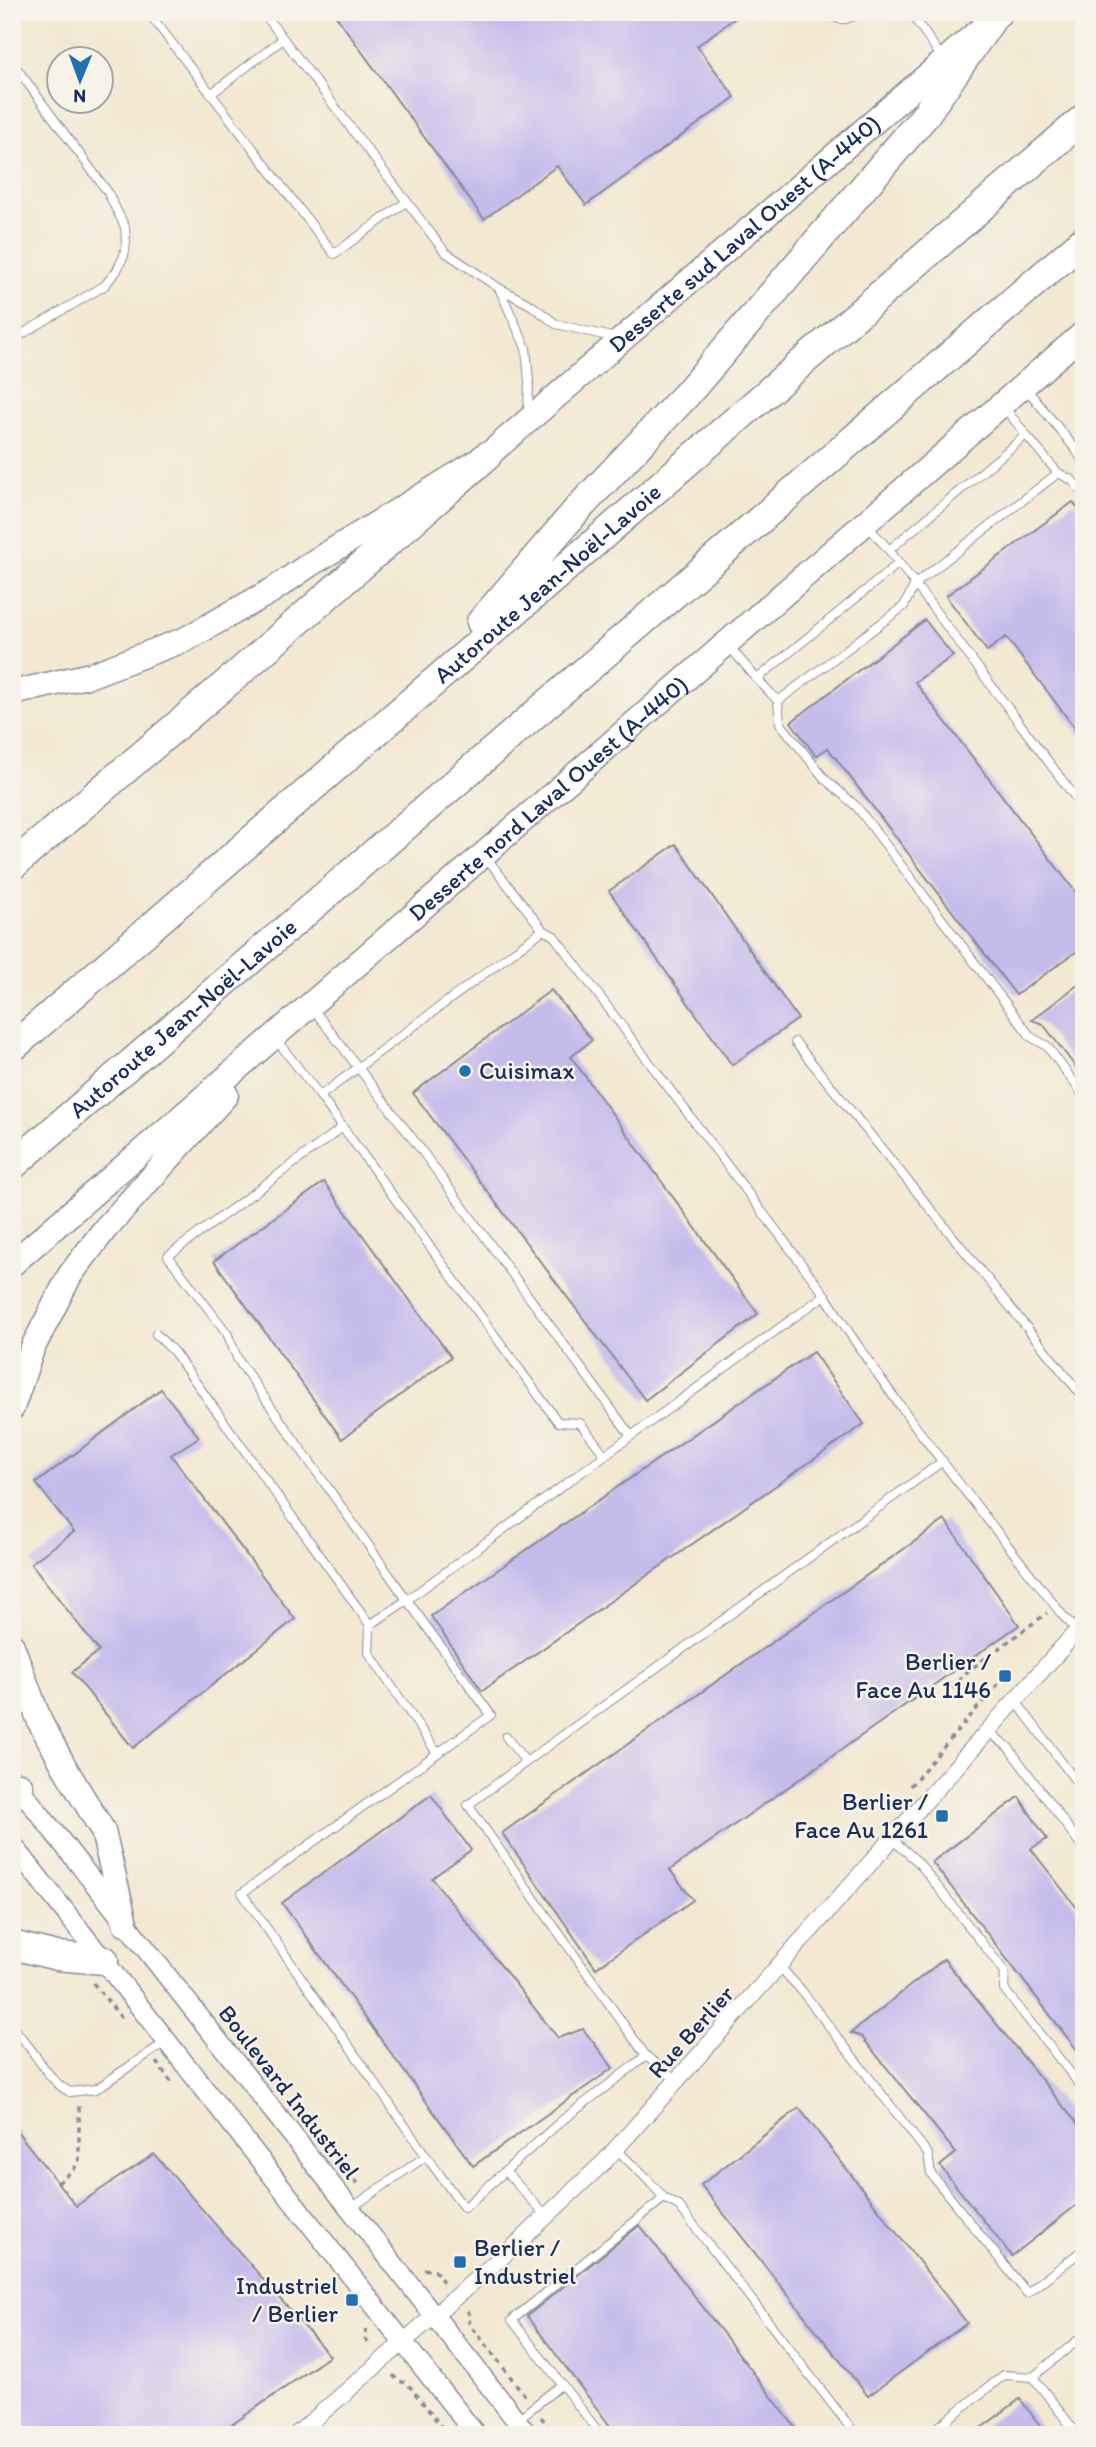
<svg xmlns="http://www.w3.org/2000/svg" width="1096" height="2447" viewBox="0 0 1096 2447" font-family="Itim,sans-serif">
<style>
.building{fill:#c6bcec}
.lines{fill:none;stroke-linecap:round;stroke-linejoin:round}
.service-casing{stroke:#878c98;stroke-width:10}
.minor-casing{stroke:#878c98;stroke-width:18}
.tertiary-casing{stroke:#878c98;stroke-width:22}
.primary-casing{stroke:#878c98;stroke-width:27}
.motorway-casing{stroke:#878c98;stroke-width:31}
.path{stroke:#878c98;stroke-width:3.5;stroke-dasharray:5 5;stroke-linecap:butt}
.service{stroke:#fff;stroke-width:8}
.minor{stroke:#fff;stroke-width:16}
.tertiary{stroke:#fff;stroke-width:19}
.primary{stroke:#fff;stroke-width:24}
.motorway{stroke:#fff;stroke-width:28}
.poi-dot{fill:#1f6fb2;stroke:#f7f3e8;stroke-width:2.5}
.labels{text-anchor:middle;stroke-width:5;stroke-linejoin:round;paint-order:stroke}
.street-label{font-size:24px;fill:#1b2f5e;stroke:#f7f3e8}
.poi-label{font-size:24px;fill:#1b2f5e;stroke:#f7f3e8;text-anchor:end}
</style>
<rect width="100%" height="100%" fill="#f7f3e8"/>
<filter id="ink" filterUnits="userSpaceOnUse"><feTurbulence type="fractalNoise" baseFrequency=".0143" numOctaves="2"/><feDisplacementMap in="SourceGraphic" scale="14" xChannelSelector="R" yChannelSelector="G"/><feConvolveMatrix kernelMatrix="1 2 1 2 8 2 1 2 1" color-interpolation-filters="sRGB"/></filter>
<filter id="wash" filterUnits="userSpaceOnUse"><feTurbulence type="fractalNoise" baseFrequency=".00686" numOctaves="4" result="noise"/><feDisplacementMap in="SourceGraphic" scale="28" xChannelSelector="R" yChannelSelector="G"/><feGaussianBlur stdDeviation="1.57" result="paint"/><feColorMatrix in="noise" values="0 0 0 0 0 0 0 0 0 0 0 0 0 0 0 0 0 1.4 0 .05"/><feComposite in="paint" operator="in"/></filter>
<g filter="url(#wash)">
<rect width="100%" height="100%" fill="#f3e8d1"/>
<g id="blocks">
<g class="building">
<path d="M333 12H743L697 46 735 97 586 205 557 166 484 219Z"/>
<path d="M1073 502 1084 516V740L1006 637 987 651 946 596Z"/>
<path d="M925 620 953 656 915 682 1084 903V946L1016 995 828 748 816 756 791 722Z"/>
<path d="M676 844 798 1019 732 1065 609 891Z"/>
<path d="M1084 980V1078L1043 1024 1032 1020Z"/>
<path d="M551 990 592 1040 571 1057 758 1314 645 1400 413 1093Z"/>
<path d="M324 1182 451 1357 342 1439 214 1261Z"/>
<path d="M813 1352 864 1424 482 1691 431 1616Z"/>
<path d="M161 1389 199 1437 171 1455 295 1619 133 1748 72 1672 99 1651 31 1563 74 1532 36 1483Z"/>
<path d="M945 1520 1019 1625 670 1870 693 1900 596 1968 502 1833Z"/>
<path d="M431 1795 471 1850 432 1878 558 2038 583 2029 613 2068 473 2166 282 1903Z"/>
<path d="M1019 1797 1047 1839 1031 1849 1084 1917V2059L932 1862Z"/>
<path d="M944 1959 1084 2132V2199L1012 2256 940 2166 956 2153 862 2037 851 2033Z"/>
<path d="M799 2108 967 2323 868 2396 701 2185Z"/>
<path d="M12 2125 76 2206 154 2154 330 2356 217 2435H29L12 2411Z"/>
<path d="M640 2225 801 2435H617L527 2316Z"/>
<path d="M1020 2399 1047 2435H972Z"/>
</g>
</g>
</g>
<g filter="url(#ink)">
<use href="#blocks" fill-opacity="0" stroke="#878c98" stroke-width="2"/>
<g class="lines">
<defs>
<g id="service">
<path d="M148 12 334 254 406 202"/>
<path d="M263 12 445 252 499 288 531 305 556 324 616 338"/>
<path d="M826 12C838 22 848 21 861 12"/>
<path d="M910 12 943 59"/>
<path d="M12 62 107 191 125 227 126 243 124 256 116 272 104 286 12 340"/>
<path d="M211 94 283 39"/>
<path d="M499 288 526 348 529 382 528 412"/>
<path d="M1025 387 1077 451 1084 445"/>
<path d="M1077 451 1084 464"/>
<path d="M1058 473 1072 480 1084 495"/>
<path d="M867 525 889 550 1026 435 1004 407"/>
<path d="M889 550 915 584 1058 473 1026 435"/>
<path d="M728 645 757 679 899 563"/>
<path d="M757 679 778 701 904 606 915 584 1084 809"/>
<path d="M778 701 780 723 825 779 857 807 1031 1037 1047 1046 1084 1096"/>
<path d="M311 1006 419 1147 631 1436"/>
<path d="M275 1038 320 1096 543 930 485 856"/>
<path d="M795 1042 1079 1392 1084 1388"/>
<path d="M320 1096 558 1422 580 1423 605 1455 825 1295 554 936 543 930"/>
<path d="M825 1295C895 1408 982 1511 1063 1616L1077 1630"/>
<path d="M156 1334 174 1352 370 1625 407 1600 238 1360 227 1333 168 1256 343 1127"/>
<path d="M370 1625 369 1653 437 1753"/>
<path d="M1015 1700 1084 1792"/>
<path d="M988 1731 1008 1747 1084 1849"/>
<path d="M506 1737 526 1762 943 1461"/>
<path d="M526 1762 468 1805 646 2056"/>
<path d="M892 1839 918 1862 1005 1972 1004 1989 1084 2090"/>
<path d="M779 1966 801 1990 928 2154 931 2174 1027 2293 1084 2249"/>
<path d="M12 2028C33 2045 47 2082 70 2092L96 2089 167 2041"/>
<path d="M426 2156 464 2208 560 2122 646 2056 678 2081"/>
<path d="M505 2171 547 2217"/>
<path d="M664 2198 679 2206 856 2435"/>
<path d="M350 2209 426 2156 242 1893 491 1715 407 1600 605 1455"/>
<path d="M1033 2377 1084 2335"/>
<path d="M517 2420 562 2384"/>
<path d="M601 2435 512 2320 664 2198 649 2181 616 2149"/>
<path d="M928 2435 1004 2375 1033 2377 1078 2435"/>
</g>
<path id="minor" d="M296 2435 519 2242 605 2161 1084 1623"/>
<g id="tertiary">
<path d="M13 1780 528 2435"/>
<path d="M12 1844 476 2435"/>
</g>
<g id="primary">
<path id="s1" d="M12 693 91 675 186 639 273 590 309 565 487 456 1001 12"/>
<path id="s2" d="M12 1264 1084 333"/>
<path d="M12 1408 32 1349 70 1275 105 1229 226 1095"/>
<path d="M12 1646 40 1722 65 1768 103 1831 125 1923"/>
</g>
<g id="motorway">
<path d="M481 622 577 510 686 395 923 118 990 22"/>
<path d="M12 866 241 671 487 456"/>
<path id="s3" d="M12 1048 1084 118"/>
<path id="s4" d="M12 1166 1084 240"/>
<path d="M12 1796 19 1787"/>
<path d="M12 1945 57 1956 104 1960"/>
</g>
</defs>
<use href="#service" class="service-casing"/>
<use href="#minor" class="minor-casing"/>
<use href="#tertiary" class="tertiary-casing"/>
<use href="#primary" class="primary-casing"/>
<use href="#motorway" class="motorway-casing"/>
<g class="path">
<path d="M946 1696 964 1674 1047 1613"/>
<path d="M910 1786 1005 1676"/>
<path d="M93 1983 123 2020"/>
<path d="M156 2062 173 2084"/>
<path d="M342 2164 359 2185"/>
<path d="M58 2183 74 2169 79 2160V2103"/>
<path d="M424 2269 435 2271 444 2283"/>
<path d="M467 2311 471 2316 469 2323 526 2397"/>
<path d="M366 2329 365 2339 371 2347"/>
<path d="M393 2375 398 2381 407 2383 448 2435"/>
<path d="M541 2417 556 2435"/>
</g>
<use href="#service" class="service"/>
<use href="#minor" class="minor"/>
<use href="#tertiary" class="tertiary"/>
<use href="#primary" class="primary"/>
<use href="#motorway" class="motorway"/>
</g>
</g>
<g class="poi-dot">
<circle cx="465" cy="1071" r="7"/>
<rect x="998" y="1669" width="14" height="14" rx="3.5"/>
<rect x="935" y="1809" width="14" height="14" rx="3.5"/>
<rect x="453" y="2255" width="14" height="14" rx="3.5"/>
<rect x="345" y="2293" width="14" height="14" rx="3.5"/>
</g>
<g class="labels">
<g class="street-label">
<text dy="8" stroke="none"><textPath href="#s1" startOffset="875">Desserte sud Laval Ouest (A-440)</textPath></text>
<text dy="8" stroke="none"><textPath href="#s3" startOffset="709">Autoroute Jean-Noël-Lavoie</textPath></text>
<text dy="8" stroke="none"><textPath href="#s2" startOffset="710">Desserte nord Laval Ouest (A-440)</textPath></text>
<text dy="8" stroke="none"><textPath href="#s4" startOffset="226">Autoroute Jean-Noël-Lavoie</textPath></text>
<text transform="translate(691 2032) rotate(-48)" y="8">Rue Berlier</text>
<text transform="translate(289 2092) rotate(52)" y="8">Boulevard Industriel</text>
</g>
<g class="poi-label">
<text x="479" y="1079" text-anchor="start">Cuisimax</text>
<text x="991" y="1670">Berlier /<tspan x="991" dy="28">Face Au 1146</tspan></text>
<text x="928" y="1810">Berlier /<tspan x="928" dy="28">Face Au 1261</tspan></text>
<text x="474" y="2256" text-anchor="start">Berlier /<tspan x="474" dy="28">Industriel</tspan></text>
<text x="338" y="2294">Industriel<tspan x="338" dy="28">/ Berlier</tspan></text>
</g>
</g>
<rect width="1096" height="2447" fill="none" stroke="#f7f3e8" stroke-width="42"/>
<g transform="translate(80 80) rotate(181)"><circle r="33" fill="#f7f3e8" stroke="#9fa5b1" stroke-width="2"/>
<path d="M0-5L12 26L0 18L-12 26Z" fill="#1f6fb2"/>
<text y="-10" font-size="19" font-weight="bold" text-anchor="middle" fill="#1b2f5e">N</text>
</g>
</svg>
